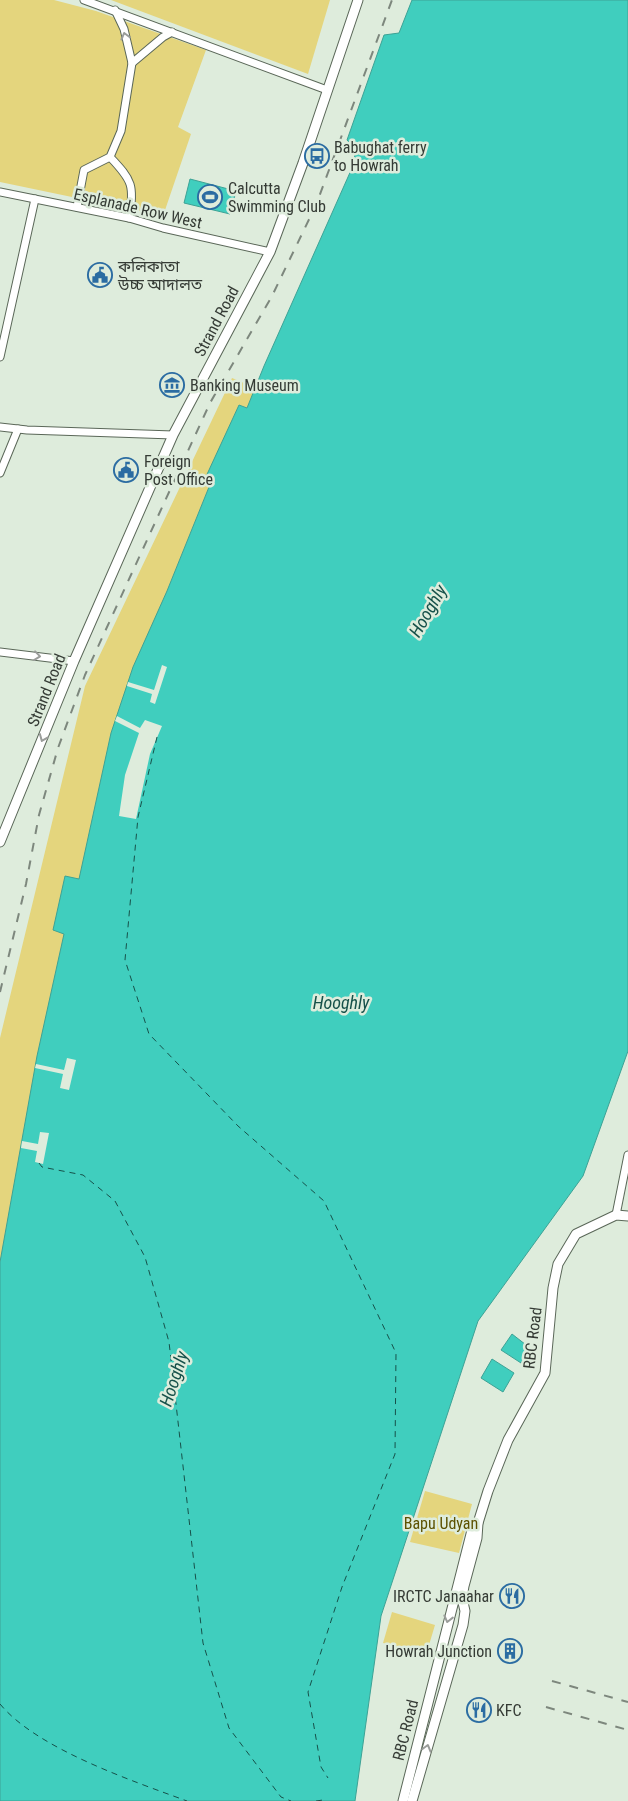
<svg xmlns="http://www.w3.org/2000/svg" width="628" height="1801" viewBox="0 0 628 1801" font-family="'Roboto Condensed','Noto Sans Bengali',sans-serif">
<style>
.green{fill:#e4d57d}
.water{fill:#40cebe;stroke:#3da295}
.pier{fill:#deecdc}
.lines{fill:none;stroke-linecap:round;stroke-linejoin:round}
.ferry{stroke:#16514a;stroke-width:1;stroke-dasharray:6 5;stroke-linecap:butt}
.minor-casing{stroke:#5a6758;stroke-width:9}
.major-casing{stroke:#5a6758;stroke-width:11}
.minor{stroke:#fff;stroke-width:7}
.major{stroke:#fff;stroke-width:9}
.rail{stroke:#7d877d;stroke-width:2;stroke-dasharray:9 9;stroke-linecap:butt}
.oneway{stroke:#9a9d9a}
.labels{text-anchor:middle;stroke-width:5;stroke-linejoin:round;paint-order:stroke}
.poi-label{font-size:16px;fill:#353b35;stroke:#deecdc;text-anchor:start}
.street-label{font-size:16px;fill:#353b35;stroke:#deecdc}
.park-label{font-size:16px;fill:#5c5100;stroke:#deecdc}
.water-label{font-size:18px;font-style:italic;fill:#16514a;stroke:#deecdc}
</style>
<rect width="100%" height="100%" fill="#deecdc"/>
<g class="green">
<path d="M0 0H54L96 11 206 50 178 127 191 134 163 216 0 182Z"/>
<path d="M111 0H330L308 74Z"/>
<path d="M232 378 256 388 247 408 239 405 204 484 209 487 117 716 0 1265V1038L85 686Z"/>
<path d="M425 1491 472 1504 459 1553 410 1542Z"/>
<path d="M392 1612 435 1625 426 1655 383 1643Z"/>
</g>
<g class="water">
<path d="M412 0H628V1051L583 1176 478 1321 381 1616 355 1801H0V1262L37 1056 64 934 53 930 65 876 79 879 111 733 133 667 167 591 209 487 203 483 239 405 247 408 264 366 352 168 356 150 347 140 384 35 399 33Z"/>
<path d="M190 179 236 191 230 214 184 203Z"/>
<path d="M512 1334 530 1348 521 1363 501 1350Z"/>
<path d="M492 1359 514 1373 503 1392 481 1378Z"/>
</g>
<g class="pier">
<path d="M162 665 167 667 155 704 150 702 152 694 127 686 128 682 154 690Z"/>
<path d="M117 716 140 728 145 720 162 726 150 754 136 819 119 816 125 775 139 733 115 721Z"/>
<path d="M67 1058 76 1060 69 1090 60 1088 63 1074 35 1068 36 1064 64 1070Z"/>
<path d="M40 1132 49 1133 43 1164 35 1162 37 1151 21 1148 22 1141 38 1144Z"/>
</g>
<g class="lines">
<g class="ferry">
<path d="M157 737 138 817 125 960 149 1034 238 1126 324 1201 396 1353 395 1454 342 1587 308 1692 321 1767 328 1778"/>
<path d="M39 1163 42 1167 83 1175 115 1201 145 1257 169 1342 203 1643 229 1728 281 1797 291 1801"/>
<path d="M0 1704C37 1749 133 1781 187 1801"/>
<path d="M316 1801 323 1800"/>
</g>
<defs>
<g id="minor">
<path d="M84 0 327 90"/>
<path d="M132 63 163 37 172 32"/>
<path d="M110 157C132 180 135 186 129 218"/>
<path d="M0 192 129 218 163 228 270 252"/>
<path d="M77 207 84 170 110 157 121 131 132 63 124 29 115 10"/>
<path d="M0 357 35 199"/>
<path d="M0 427 27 430 173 435"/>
<path d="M0 473 18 429"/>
<path d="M0 652 74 661"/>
<path d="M616 1215 628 1155"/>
</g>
<g id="major">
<path d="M0 842 74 661 173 435 270 252 303 163 358 0"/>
<path d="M403 1801 472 1530 478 1523"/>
<path d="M412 1801 463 1625 465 1611 462 1598 464 1586 477 1538 478 1523 488 1491 508 1440 545 1373 553 1288 558 1264 576 1234 616 1215 628 1216"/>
</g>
</defs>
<use href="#minor" class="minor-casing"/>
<use href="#major" class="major-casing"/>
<use href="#minor" class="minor"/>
<use href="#major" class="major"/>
<g class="rail">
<path d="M0 992 26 884 39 815 58 748 85 675 210 403 272 296 316 205 392 0"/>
<path d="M552 1681 628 1702"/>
<path d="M546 1707 628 1730"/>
</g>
</g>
<defs><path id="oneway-chevron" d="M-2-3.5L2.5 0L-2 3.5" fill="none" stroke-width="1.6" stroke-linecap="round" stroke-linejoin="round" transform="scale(1.25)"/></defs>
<g class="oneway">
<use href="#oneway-chevron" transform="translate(125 36) rotate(-105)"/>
<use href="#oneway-chevron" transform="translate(37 656) rotate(7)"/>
<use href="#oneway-chevron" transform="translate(43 738) rotate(112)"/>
<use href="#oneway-chevron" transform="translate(448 1619) rotate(104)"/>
<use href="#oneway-chevron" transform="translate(427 1748) rotate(-74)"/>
</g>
<defs>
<symbol id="bus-ring" viewBox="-11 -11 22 22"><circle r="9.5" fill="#deecdc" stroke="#2b6ca2" stroke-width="1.5"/><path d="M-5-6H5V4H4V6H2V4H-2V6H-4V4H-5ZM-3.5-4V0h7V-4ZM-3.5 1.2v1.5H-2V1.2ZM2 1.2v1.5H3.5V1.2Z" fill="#2b6ca2"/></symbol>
<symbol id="stadium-ring" viewBox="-11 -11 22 22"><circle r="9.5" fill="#deecdc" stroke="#2b6ca2" stroke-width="1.5"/><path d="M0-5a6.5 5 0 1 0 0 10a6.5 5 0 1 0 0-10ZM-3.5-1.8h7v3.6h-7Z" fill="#2b6ca2"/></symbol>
<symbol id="civic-ring" viewBox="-11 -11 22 22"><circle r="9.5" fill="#deecdc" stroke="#2b6ca2" stroke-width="1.5"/><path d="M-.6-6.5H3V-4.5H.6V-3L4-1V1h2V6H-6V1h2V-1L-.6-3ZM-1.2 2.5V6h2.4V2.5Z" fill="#2b6ca2"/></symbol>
<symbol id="museum-ring" viewBox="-11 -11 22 22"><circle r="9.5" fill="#deecdc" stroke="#2b6ca2" stroke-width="1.5"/><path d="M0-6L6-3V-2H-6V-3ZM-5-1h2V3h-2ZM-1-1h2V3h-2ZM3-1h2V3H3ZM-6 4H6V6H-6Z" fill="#2b6ca2"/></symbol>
<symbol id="restaurant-ring" viewBox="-11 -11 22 22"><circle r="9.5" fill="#deecdc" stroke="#2b6ca2" stroke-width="1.5"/><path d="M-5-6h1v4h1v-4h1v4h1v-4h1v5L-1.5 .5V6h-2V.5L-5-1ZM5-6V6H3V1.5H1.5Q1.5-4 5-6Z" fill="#2b6ca2"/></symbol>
<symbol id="building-ring" viewBox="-11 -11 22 22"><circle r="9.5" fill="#deecdc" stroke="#2b6ca2" stroke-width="1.5"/><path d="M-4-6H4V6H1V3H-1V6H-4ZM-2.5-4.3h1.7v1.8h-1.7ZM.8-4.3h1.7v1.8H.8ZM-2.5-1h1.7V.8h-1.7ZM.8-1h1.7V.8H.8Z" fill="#2b6ca2"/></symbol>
</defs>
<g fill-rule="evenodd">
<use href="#bus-ring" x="303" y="142" width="28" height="28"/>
<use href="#stadium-ring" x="196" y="183" width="28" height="28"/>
<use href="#civic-ring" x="86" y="261" width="28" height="28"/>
<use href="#museum-ring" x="158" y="371" width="28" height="28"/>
<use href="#civic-ring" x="112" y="456" width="28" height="28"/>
<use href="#restaurant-ring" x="498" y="1582" width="28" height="28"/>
<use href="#building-ring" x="496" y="1637" width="28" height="28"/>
<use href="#restaurant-ring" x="465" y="1696" width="28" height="28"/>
</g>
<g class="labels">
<g class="poi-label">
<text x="334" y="153">Babughat ferry<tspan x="334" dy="18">to Howrah</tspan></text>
<text x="228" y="194">Calcutta<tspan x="228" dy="18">Swimming Club</tspan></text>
<text x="118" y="272">কলিকাতা<tspan x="118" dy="18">উচ্চ আদালত</tspan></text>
<text x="190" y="391">Banking Museum</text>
<text x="144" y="467">Foreign<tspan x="144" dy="18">Post Office</tspan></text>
<text x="494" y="1602" text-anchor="end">IRCTC Janaahar</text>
<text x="492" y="1657" text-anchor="end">Howrah Junction</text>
<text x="496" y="1716">KFC</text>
</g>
<g class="street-label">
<text transform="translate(138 208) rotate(13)" y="6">Esplanade Row West</text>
<text transform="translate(216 321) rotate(-62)" y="6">Strand Road</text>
<text transform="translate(46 690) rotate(-68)" y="6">Strand Road</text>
<text transform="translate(532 1338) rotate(-83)" y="6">RBC Road</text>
<text transform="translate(405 1730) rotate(-76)" y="6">RBC Road</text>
</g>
<g class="park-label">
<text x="441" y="1529">Bapu Udyan</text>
</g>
<g class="water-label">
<text transform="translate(428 611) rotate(-60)" y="6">Hooghly</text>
<text x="341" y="1009">Hooghly</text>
<text transform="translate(174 1379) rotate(-72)" y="6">Hooghly</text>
</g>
</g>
</svg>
